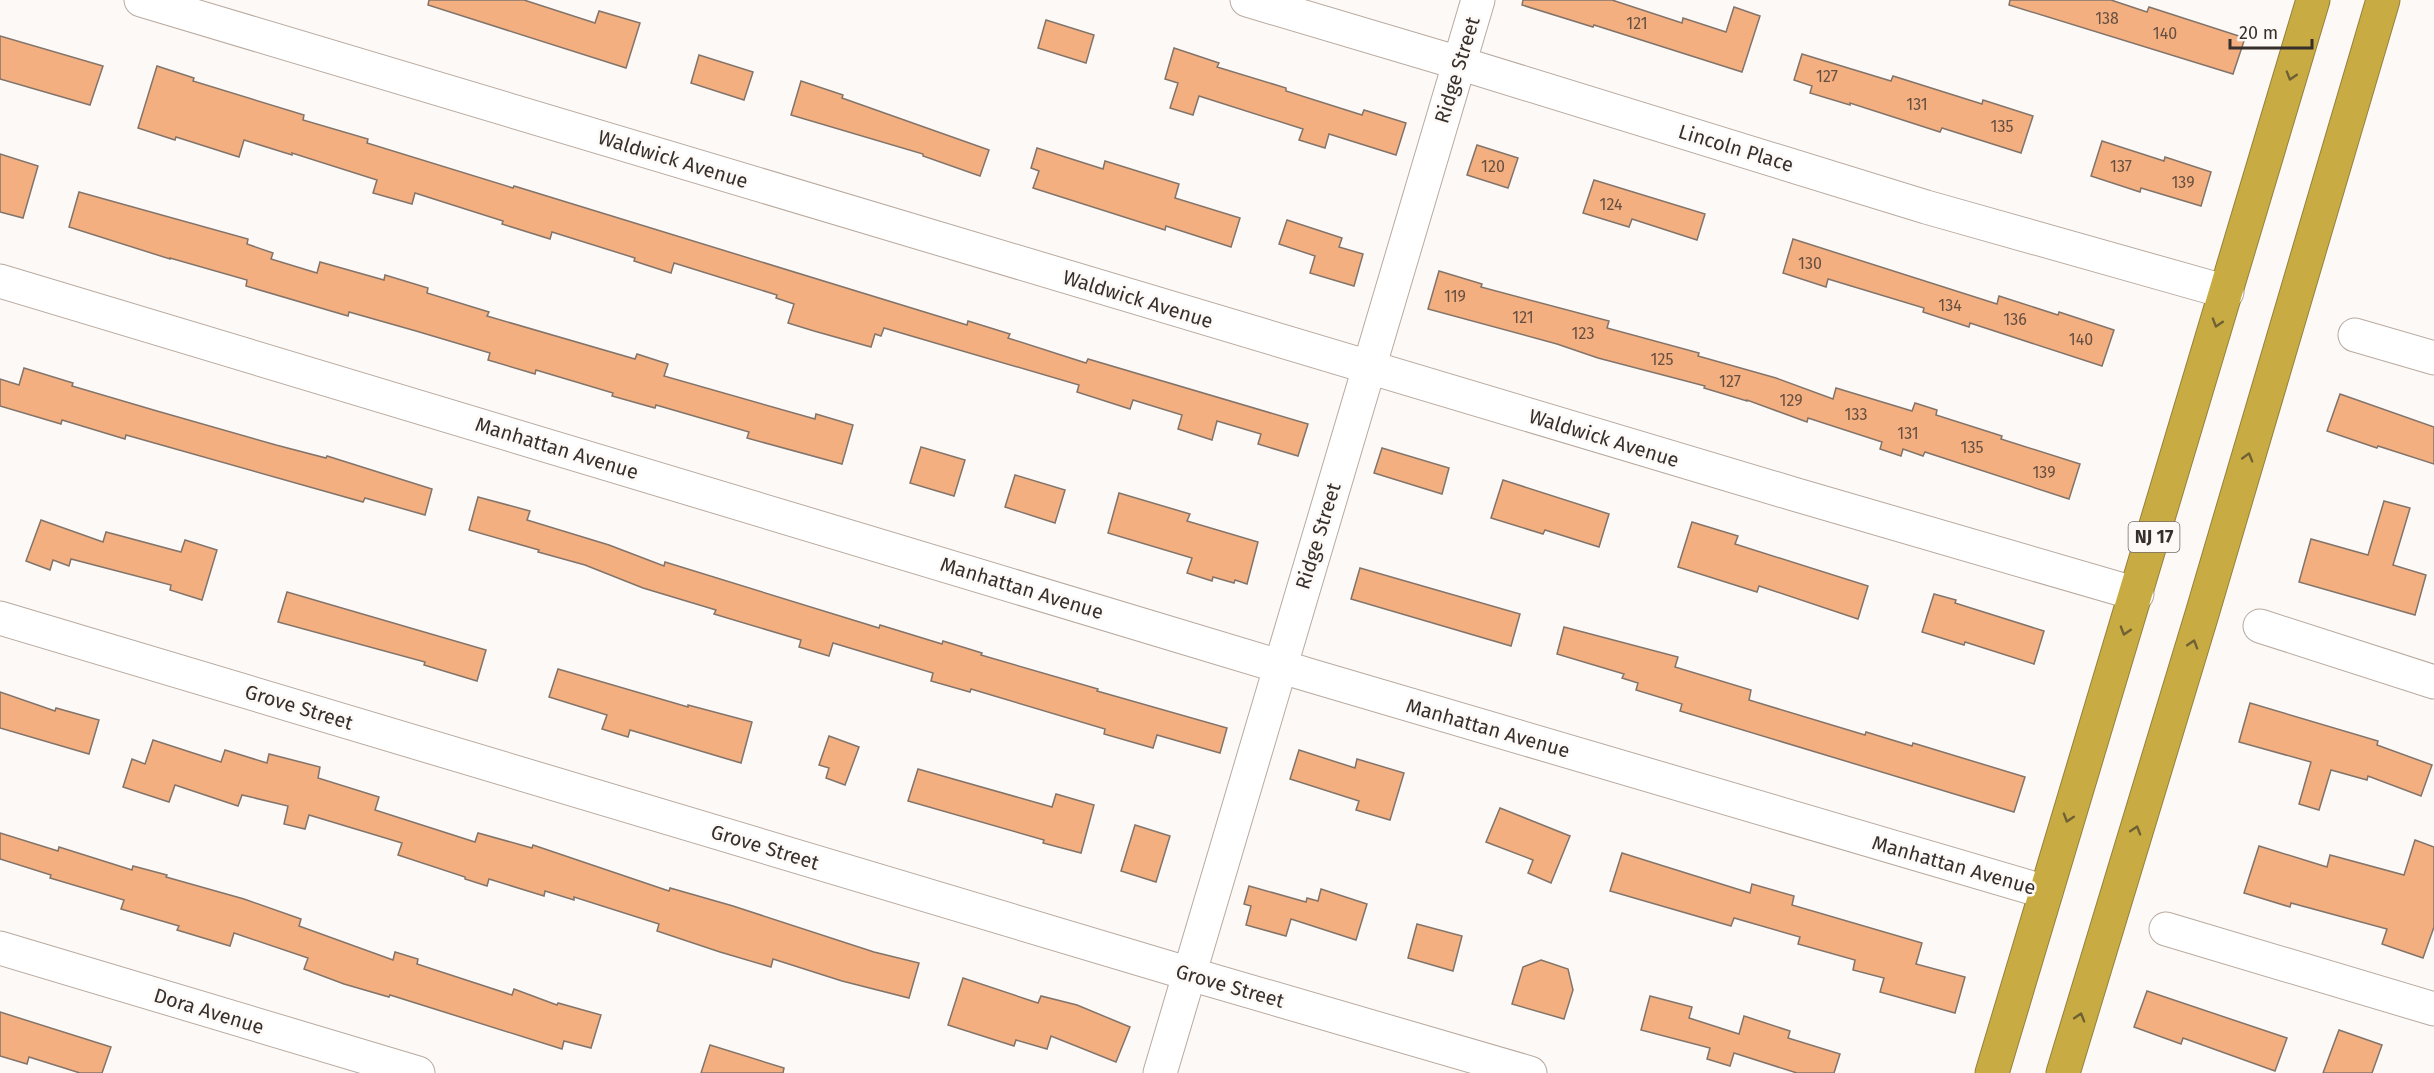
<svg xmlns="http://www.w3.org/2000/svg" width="2434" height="1073" viewBox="0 0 2434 1073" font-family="'Fira Sans',sans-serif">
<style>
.building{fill:#f4af80;stroke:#83746a;stroke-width:1.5}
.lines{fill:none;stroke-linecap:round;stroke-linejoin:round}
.minor-casing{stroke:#b9aa9f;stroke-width:35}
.highway-casing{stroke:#95803b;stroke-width:35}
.minor{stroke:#fff;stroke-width:33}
.highway{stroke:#c8ac43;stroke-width:33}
.oneway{stroke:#706135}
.labels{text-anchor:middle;stroke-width:5;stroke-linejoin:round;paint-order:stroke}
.number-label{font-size:16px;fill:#664f40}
.shield{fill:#fcf9f7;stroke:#716c68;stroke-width:1.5}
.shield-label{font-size:18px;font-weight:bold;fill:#362f2b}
.street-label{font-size:20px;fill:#362f2b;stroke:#fcf9f7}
</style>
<rect width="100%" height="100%" fill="#fcf9f7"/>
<g class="building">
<path d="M429 0H524L595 23 599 11 640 23 626 68 428 5Z"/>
<path d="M1523 0H1612L1682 23 1683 18 1726 32 1734 7 1760 16 1742 72 1594 25 1593 27 1522 5Z"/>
<path d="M2010 0H2111L2147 12 2149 7 2245 38 2233 74 2009 5Z"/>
<path d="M1046 20 1094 35 1086 63 1038 48Z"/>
<path d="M0 36 103 66 90 105 0 79Z"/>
<path d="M1174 48 1219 63 1217 67 1286 88V91L1362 115 1364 110 1406 123 1396 155 1329 134 1325 148 1299 140 1303 129 1199 96 1193 115 1170 108 1178 83 1165 79Z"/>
<path d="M1802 54 1891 81 1893 76 1982 104 1983 100 2033 116 2021 153 1942 128 1940 132 1850 103V105L1810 93 1812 86 1794 80Z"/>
<path d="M699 55 753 72 744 100 691 83Z"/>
<path d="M157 66 194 78 193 81 304 115 303 120 368 139 367 143 513 188 514 186 967 325 968 321 1010 334 1008 338 1086 363 1088 359 1308 424 1298 456 1258 444 1261 434 1217 421 1212 440 1178 429 1182 415 1133 400 1130 409 1077 392 1079 385 884 328 881 336 875 334 871 347 814 331 788 323 794 304 776 298 777 295 674 263 671 273 634 261 635 258 552 232 550 239 502 224 503 221 415 193 412 204 373 193 377 180 292 153V155L244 140 239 157 176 137 175 140 138 128Z"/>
<path d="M801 81 843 95 842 98 989 150 980 176 923 156V154L791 115Z"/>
<path d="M2102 141 2164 161 2165 157 2211 172 2201 206 2141 188 2140 192 2091 176Z"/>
<path d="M1477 145 1518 158 1508 188 1467 175Z"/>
<path d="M1037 148 1103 169 1105 161 1179 184 1175 198 1240 218 1231 247 1166 226 1165 230 1033 188 1039 171 1031 168Z"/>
<path d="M0 154 38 166 23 218 0 212Z"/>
<path d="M1594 180 1705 214 1697 240 1632 219 1629 227 1583 213Z"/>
<path d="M79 192 248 239 247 244 273 253 271 259 317 273 320 262 384 280 385 275 428 288 427 293 489 312 487 316 635 359 637 354 668 364 664 376 815 419 816 414 853 425 842 464 747 438 749 432 656 405 655 408 612 396 613 393 536 370 535 374 488 360 490 353 416 331 349 312 348 316 246 286 247 280 170 258V259L69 227Z"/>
<path d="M1287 220 1342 238 1339 247 1363 254 1354 286 1310 273 1315 256 1279 244Z"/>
<path d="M1793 239 1997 304 1999 296 2058 315 2059 312 2114 330 2102 366 1970 323 1969 327 1923 312 1924 308 1828 279 1826 287 1783 273Z"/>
<path d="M1439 271 1482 284 1481 287 1609 321 1607 328 1699 353 1698 356 1776 378 1833 399 1836 388 1912 411 1915 403 1937 410 1936 415 2002 436 2001 439 2080 464 2069 499 1925 452 1923 456 1903 449 1901 456 1880 449 1882 442 1808 418 1807 422 1747 400V401L1704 388 1705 386 1598 358 1557 344 1428 309Z"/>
<path d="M24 368 73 383 72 386 157 411 276 445 326 458 327 456 432 489 425 515 365 498 363 502 126 435 125 439 62 420 61 424 0 406V379L19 385Z"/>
<path d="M2340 394 2434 427V464L2378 446 2377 448 2327 431Z"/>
<path d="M921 447 965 460 954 496 910 483Z"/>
<path d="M1382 448 1449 468 1442 494 1374 473Z"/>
<path d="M1015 475 1065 490 1055 523 1005 507Z"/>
<path d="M1503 480 1609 514 1599 547 1545 530 1543 534 1491 518Z"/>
<path d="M1119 493 1190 514 1187 521 1258 542 1247 584 1235 580 1234 583 1213 577 1212 581 1187 573 1192 558 1108 533Z"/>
<path d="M478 497 530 511 527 520 609 545 664 566 665 562 879 628 880 625 942 644 943 641 982 653 981 655 1098 689 1097 691 1227 728 1220 753 1157 735 1153 748 1104 734 1105 729 971 689 970 692 931 681 933 673 833 643 829 656 799 647 801 640 714 614 716 610 643 588 585 565 538 552 539 550 469 530Z"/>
<path d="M2384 501 2410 508 2393 565 2426 575 2415 615 2299 582 2311 539 2368 555Z"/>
<path d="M41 520 103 542 106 532 181 552 185 540 217 550 202 600 170 590 171 585 71 559 69 566 53 560 50 570 26 561Z"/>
<path d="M1692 522 1738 536 1735 544 1868 586 1858 619 1759 586 1757 592 1678 567Z"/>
<path d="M1360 568 1520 614 1511 646 1351 599Z"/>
<path d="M287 592 486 650 477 681 424 665 425 662 278 622Z"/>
<path d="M1934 594 1956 600 1955 603 2044 631 2034 664 1965 642 1964 645 1922 632Z"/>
<path d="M1564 627 1678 657 1675 667 1751 690 1749 700 1865 735 1866 732 1912 746 1913 743 2025 777 2014 812 1680 711 1682 704 1636 690 1638 683 1622 678 1624 674 1557 654Z"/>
<path d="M558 669 688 707V705L752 722 741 763 630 730 628 737 602 729 607 715 549 697Z"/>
<path d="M0 692 55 711 56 708 99 720 89 754 0 728Z"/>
<path d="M2250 703 2378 741 2377 745 2432 765 2421 796 2368 776 2367 780 2331 770 2319 810 2299 804 2311 762 2239 742Z"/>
<path d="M829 736 859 747 845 785 826 778 829 768 819 765Z"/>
<path d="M153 740 221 762 225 750 267 763 269 754 320 767 318 778 379 797 375 810 475 842 478 833 532 848 533 845 669 891 670 888 733 906 874 952 919 963 909 998 842 981 773 959 771 967 720 952 657 931 659 924 574 897V900L545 891 544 896 489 879 487 886 465 879V877L398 855 402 843 309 815 305 829 284 824 288 806 242 795 238 806 175 785 169 802 123 787 132 759 145 764Z"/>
<path d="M1299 750 1355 768 1357 759 1404 773 1390 820 1356 810 1359 801 1290 779Z"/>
<path d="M918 769 1052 807 1056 794 1094 805 1081 853 1043 843 1044 840 908 801Z"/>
<path d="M1500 808 1570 836 1551 883 1528 873 1533 860 1486 842Z"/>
<path d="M1135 825 1170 836 1156 882 1121 871Z"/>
<path d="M0 833 58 851 59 847 132 870 133 866 167 875 166 877 244 899 301 919 299 926 393 960 395 952 418 959 417 964 512 995 514 989 557 1005 558 1003 601 1015 591 1048 564 1041 562 1049 390 995 389 997 344 984 304 969 308 958 234 933 230 946 177 930 179 926 121 909 124 900 50 878 51 875 0 859Z"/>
<path d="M2415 840 2434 847V927L2423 958 2382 944 2387 929 2291 903 2290 907 2244 893 2259 846 2327 867 2330 855 2404 875Z"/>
<path d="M1622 853 1750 893 1752 884 1794 896 1792 905 1922 943 1916 964 1965 977 1955 1013 1880 992 1884 978 1853 970 1855 960 1798 944 1800 937 1734 918 1731 926 1610 891Z"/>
<path d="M1249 886 1306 902 1307 898 1318 901 1321 889 1367 904 1356 940 1291 919 1286 936 1246 925 1251 906 1244 904Z"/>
<path d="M1417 924 1462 936 1453 971 1408 958Z"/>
<path d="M1541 960 1568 969 1573 990 1564 1019 1512 1004 1523 967Z"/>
<path d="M963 978 1038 1003 1041 996 1077 1005 1130 1027 1116 1062 1051 1036 1047 1049 1016 1040 1014 1046 948 1025Z"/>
<path d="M2147 991 2287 1038 2275 1071 2183 1038 2181 1044 2134 1027Z"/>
<path d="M1650 996 1692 1007 1689 1018 1739 1034 1744 1016 1790 1031 1788 1038 1840 1054 1834 1073H1797L1734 1053 1730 1066 1707 1059 1710 1048 1641 1030Z"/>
<path d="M0 1012 111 1047 102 1073H80L29 1057 27 1064 0 1056Z"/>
<path d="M2339 1030 2382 1045 2372 1073H2323Z"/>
<path d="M710 1045 784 1068 783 1073H701Z"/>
</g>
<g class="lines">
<defs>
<g id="minor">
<path d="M141 0 1797 495 2137 594"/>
<path d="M1247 0 1459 63 1926 207 2227 292"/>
<path d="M0 281 1312 676 2046 892"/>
<path d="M2355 335 2434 358"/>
<path d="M0 618 1190 974 1530 1073"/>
<path d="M2260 626 2434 682"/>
<path d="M2166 929 2434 1009"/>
<path d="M0 948 418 1073"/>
<path d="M1160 1073 1478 0"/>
</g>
<g id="highway">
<path d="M1992 1073 2313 0"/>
<path d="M2063 1073 2202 614 2383 0"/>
</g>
</defs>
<use href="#minor" class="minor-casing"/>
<use href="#highway" class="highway-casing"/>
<use href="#minor" class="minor"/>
<use href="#highway" class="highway"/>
</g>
<defs><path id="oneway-chevron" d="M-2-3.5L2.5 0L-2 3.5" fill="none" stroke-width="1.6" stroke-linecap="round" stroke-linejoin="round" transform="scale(1.5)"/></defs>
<g class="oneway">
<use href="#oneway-chevron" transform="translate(2291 76) rotate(107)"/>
<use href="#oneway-chevron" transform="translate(2217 323) rotate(107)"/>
<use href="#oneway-chevron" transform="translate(2248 457) rotate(-74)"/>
<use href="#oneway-chevron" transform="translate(2125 631) rotate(107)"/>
<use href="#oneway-chevron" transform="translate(2193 644) rotate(-73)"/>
<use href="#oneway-chevron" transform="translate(2068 818) rotate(107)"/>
<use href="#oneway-chevron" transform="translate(2136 830) rotate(-73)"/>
<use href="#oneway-chevron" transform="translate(2080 1017) rotate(-73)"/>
</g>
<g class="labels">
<g class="number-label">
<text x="2107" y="24">138</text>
<text x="1637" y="29">121</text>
<text x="2165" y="39">140</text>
<text x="1827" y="82">127</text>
<text x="1917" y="110">131</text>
<text x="2002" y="132">135</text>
<text x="1493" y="172">120</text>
<text x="2121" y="172">137</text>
<text x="2183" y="188">139</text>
<text x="1611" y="210">124</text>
<text x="1810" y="269">130</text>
<text x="1455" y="302">119</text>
<text x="1950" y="311">134</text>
<text x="1523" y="323">121</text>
<text x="2015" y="325">136</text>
<text x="1583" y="339">123</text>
<text x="2081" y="345">140</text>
<text x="1662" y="365">125</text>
<text x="1730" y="387">127</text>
<text x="1791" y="406">129</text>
<text x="1856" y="420">133</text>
<text x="1908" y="439">131</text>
<text x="1972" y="453">135</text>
<text x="2044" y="478">139</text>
</g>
<rect class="shield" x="2128.5" y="522" width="51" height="30" rx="4.5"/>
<g class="shield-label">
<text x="2154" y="543">NJ 17</text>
</g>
<g class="street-label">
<text transform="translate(1457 70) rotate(-73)" y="7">Ridge Street</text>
<text transform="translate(1736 148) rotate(17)" y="7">Lincoln Place</text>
<text transform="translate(673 159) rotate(17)" y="7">Waldwick Avenue</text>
<text transform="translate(1138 299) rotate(17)" y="7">Waldwick Avenue</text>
<text transform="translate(1604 438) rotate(17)" y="7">Waldwick Avenue</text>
<text transform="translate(557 448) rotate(17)" y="7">Manhattan Avenue</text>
<text transform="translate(1318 536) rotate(-73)" y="7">Ridge Street</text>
<text transform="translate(1022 588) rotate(17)" y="7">Manhattan Avenue</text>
<text transform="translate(299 707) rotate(17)" y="7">Grove Street</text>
<text transform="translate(1488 728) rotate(16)" y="7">Manhattan Avenue</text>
<text transform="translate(765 847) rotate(17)" y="7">Grove Street</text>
<text transform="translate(1954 865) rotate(16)" y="7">Manhattan Avenue</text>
<text transform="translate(1230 986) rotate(16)" y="7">Grove Street</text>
<text transform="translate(209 1011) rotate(17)" y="7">Dora Avenue</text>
</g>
</g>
<path d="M2230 39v9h82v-9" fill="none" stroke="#362f2b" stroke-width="3"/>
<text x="2239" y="39" font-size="18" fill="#362f2b" stroke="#fcf9f7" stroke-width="4.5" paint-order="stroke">20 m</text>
</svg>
